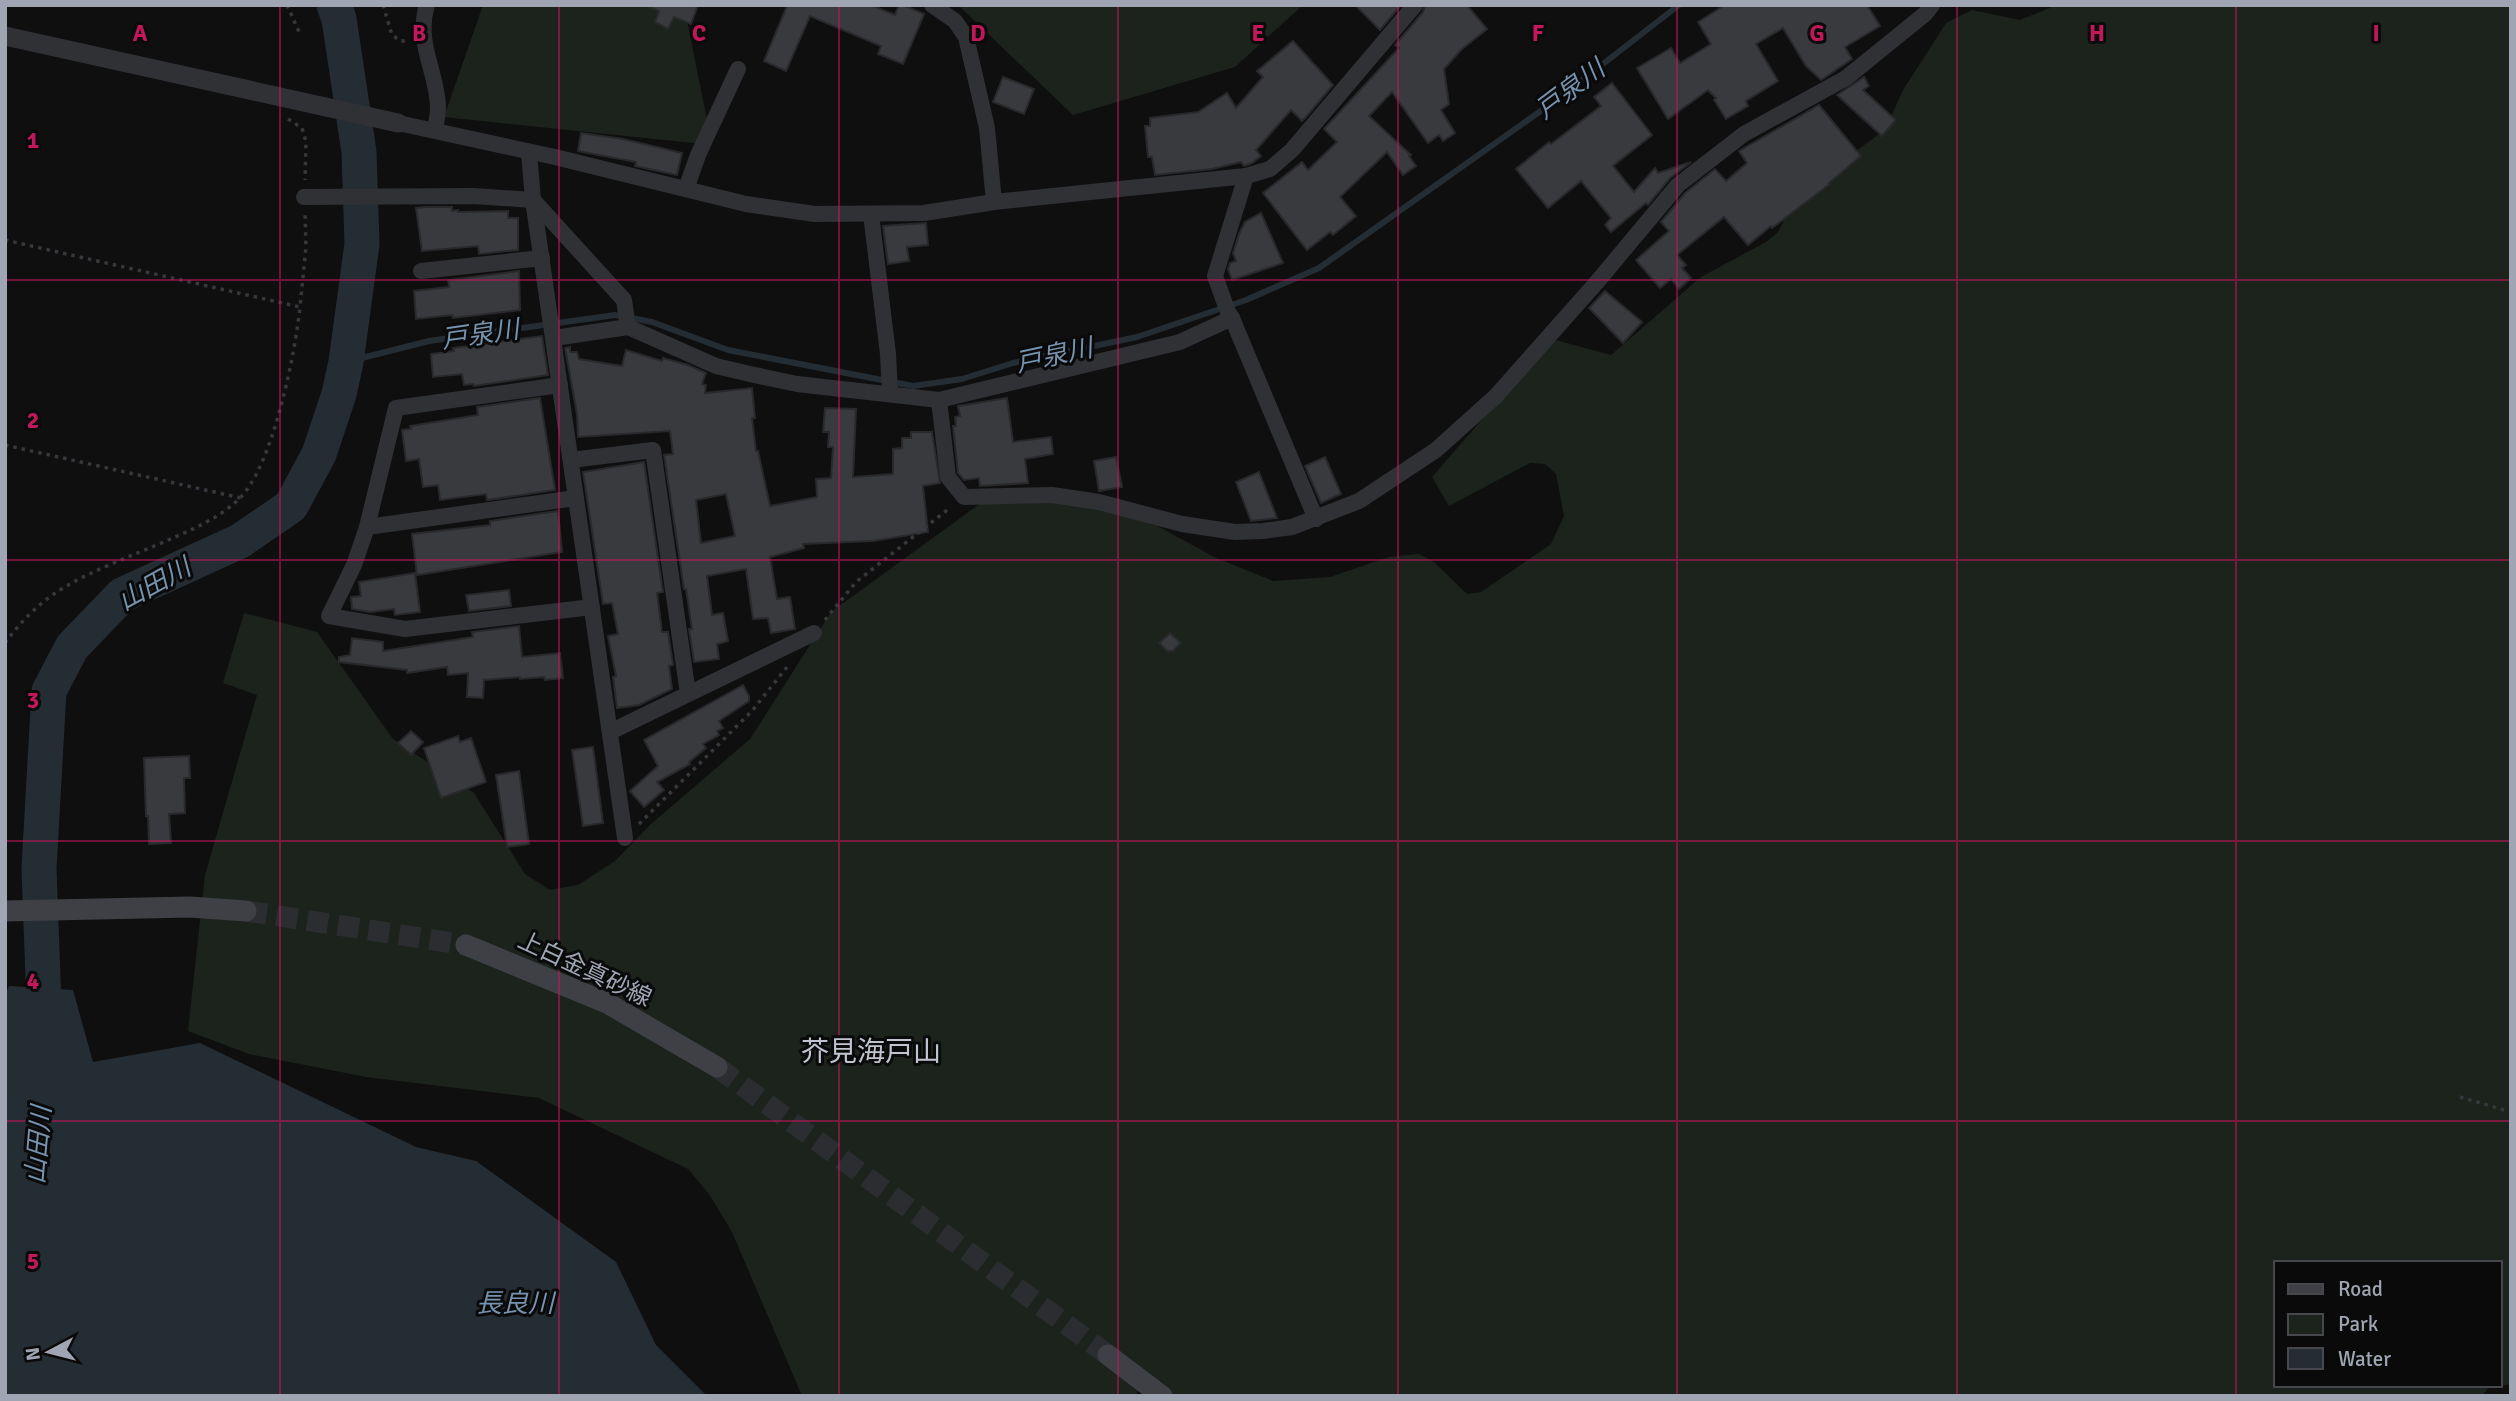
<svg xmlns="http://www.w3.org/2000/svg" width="2516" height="1401" viewBox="0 0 2516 1401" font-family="Signika,'Noto Sans JP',sans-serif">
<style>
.green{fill:#1b231c;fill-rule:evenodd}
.water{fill:#252d34}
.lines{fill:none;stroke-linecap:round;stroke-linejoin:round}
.stream{stroke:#252d34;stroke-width:6}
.river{stroke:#252d34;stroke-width:35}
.building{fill:#383a3e;stroke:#29292c;stroke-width:2;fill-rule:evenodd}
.secondary-tunnel{stroke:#2c2d30;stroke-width:21;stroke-dasharray:21 10;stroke-linecap:butt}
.path{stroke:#36383c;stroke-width:3.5;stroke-dasharray:3.5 5;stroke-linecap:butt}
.minor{stroke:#303135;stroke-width:16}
.tertiary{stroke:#303135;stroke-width:19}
.secondary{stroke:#3e4045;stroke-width:21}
.grid{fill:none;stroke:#c2185b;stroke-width:2;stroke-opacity:0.55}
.labels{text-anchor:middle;stroke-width:6;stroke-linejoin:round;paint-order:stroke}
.street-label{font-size:24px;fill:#9fa5b2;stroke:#0a0a0b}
.water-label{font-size:26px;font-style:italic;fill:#7593ae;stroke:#0a0a0b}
.quarter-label{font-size:28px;fill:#c0c4ce;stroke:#0a0a0b}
.grid-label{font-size:23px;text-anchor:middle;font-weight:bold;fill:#c2185b;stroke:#0a0a0b;stroke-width:6;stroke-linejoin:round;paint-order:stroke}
</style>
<rect width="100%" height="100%" fill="#0f0f10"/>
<g class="green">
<path d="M483 5H684L712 145 444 117Z"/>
<path d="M958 5H1303L1235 67 1073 115Z"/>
<path d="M2057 5H2511V1384L2488 1388 2482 1396H1155L1140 1387 1135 1396H802L732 1232 709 1194 688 1169 539 1098 366 1077 249 1054 188 1031 205 875 257 695 223 683 244 613 317 632 393 739 474 793 525 874 550 890 578 885 615 861 651 824 750 739 831 612 981 503 1053 493 1145 519 1214 557 1273 581 1330 577 1389 557 1419 554 1434 562 1467 594 1481 592 1551 544 1564 516 1556 474 1545 464 1530 463 1449 506 1432 477 1552 339 1611 355 1701 277 1766 242 1778 232 1799 192 1885 130 1903 90 1946 23 1972 10 2020 20ZM2276 1263H2500V1385H2276Z"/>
</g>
<path class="water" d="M9 986 73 990 93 1062 200 1043 416 1147 476 1161 616 1262 656 1345 707 1396H5V996Z"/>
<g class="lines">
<path class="stream" d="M346 362 429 341 615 315 652 322 728 350 913 386 962 379 1013 363 1137 337 1246 300 1319 268 1559 98 1679 5"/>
<path class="river" d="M45 1034 39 868 49 691 72 647 122 595 240 541 291 506 319 454 339 394 346 362 362 244 359 152 339 19 334 5"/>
</g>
<g class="building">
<path d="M646 5H698L691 24 674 17 668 29 655 22 659 11Z"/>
<path d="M785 5H871L895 15 899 5H903L924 14 903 64 878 54 881 46 810 16 786 71 764 61 787 6Z"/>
<path d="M1355 5H1401L1380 30Z"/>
<path d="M1425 5H1467L1487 29 1462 49 1444 69 1449 104 1441 110 1455 133 1443 141 1439 135 1428 143 1392 92 1369 116 1411 155 1409 156 1416 166 1403 175 1387 152 1340 197 1356 216 1333 235 1330 232 1307 250 1263 193 1302 162 1308 170 1337 142 1324 129 1399 48 1395 45 1423 12Z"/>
<path d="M1725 5H1867L1880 26 1845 47 1852 59 1821 80 1806 66 1783 28 1756 44 1778 81 1746 101 1748 106 1726 119 1714 100 1716 98 1708 90 1668 119 1637 68 1671 48 1680 63 1711 44 1698 22Z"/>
<path d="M1293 41 1333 85 1306 117 1302 121 1291 110 1256 150 1261 156 1252 163 1244 166 1241 162 1212 169 1155 175 1152 157H1148L1145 126H1150V118L1198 112 1227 93 1236 108 1263 77 1257 71Z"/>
<path d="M1003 77 1034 89 1024 114 993 102Z"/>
<path d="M1864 77 1869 86 1863 90 1896 120 1882 136 1837 95Z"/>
<path d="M1612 83 1652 135 1613 166 1634 192 1655 168 1658 173 1691 162 1670 178 1648 205 1646 203 1611 232 1605 225 1611 218 1581 181 1548 208 1516 169 1549 142 1551 144 1601 106 1594 97Z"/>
<path d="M1819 105 1861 156 1829 183 1830 184 1772 228 1771 226 1748 245 1724 217 1677 255 1686 265 1682 268 1691 278 1679 289 1671 279 1660 288 1636 260 1669 231 1661 222 1685 193 1715 169 1726 181 1747 163 1739 151Z"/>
<path d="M581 133 623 139 682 153 677 175 635 166 636 162 578 151Z"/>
<path d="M426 207H452V211L458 210V212L508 211V218H518V250L479 254 478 246 422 251 416 208Z"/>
<path d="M1261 213 1283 263 1232 280 1228 269 1230 263 1236 261 1233 253 1239 234 1245 222Z"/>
<path d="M926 223 928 245 907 247 909 261 888 264 883 226Z"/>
<path d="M519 271 520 310 453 318 452 315 416 319 414 291 449 287 448 280Z"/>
<path d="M1605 291 1642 322 1623 343 1589 308Z"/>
<path d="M542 336 548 375 474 386 473 384 464 385 462 374 433 377 431 354 454 351 453 348Z"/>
<path d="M570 347V352H577L579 359 622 366 626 350 662 361 663 358 688 365 706 373 702 384 706 385 705 393 752 388 755 418H752L756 451H758L770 506 817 497 816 479 831 478 833 447H828L829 432H823L825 408 856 409 853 477 893 474V449L902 448V438H911V432H932L940 483 923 486 928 532 873 541 803 544 804 548 770 557 777 599 790 597 795 629 771 633 768 618 753 619 746 569 707 576 712 615 723 613 728 641 717 644 719 659 694 662 689 629H692L686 589H684L664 455 673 454 670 431 578 437 577 414 565 348ZM726 494 735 536 701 543 696 500Z"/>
<path d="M540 398 555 490 487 500 486 494 440 500 438 485 423 487 419 459 406 461 402 430 411 429 410 426 478 415 477 407Z"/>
<path d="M1007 398 1013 442 1051 437 1053 454 1025 459 1028 483 980 486 979 478 964 480 958 473 953 426H956L955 417 960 416 958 406Z"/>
<path d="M1116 457 1122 487 1099 491 1094 461Z"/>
<path d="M1325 457 1341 494 1321 503 1305 466Z"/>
<path d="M644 462 663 592 657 593 662 632H668L673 665 669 666 672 689 639 705 617 708 613 677 616 676 608 636 618 634 612 603 603 604 583 472Z"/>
<path d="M1259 472 1277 518 1251 521 1236 482Z"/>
<path d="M558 511 562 552 417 575 412 534 490 525V521Z"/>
<path d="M415 573 420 612 395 615 394 609 370 612 352 609 351 597 361 596 359 582Z"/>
<path d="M509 590 511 606 469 611 466 595Z"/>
<path d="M519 626 522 657 560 653 563 678 545 680 544 677 520 679V677L484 680 483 698 467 697 468 673 448 675 447 667 407 673V670L339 662V657L350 655 352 638 383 642V651L473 637 472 632Z"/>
<path d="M1170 633 1181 643 1173 651H1167L1159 643Z"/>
<path d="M743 685 749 696V701L719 721 723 728 717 731 719 735 703 744 706 748 689 762 690 764 657 782 664 790 644 807 630 791 658 766 644 740Z"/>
<path d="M411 731 423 742 411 755 398 743Z"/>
<path d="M458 736 460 742 471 738 486 782 441 798 424 748Z"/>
<path d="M593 747 603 823 583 826 572 750Z"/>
<path d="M189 756 190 778H184L185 813 169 814 171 843 149 844 148 816H146L144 758Z"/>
<path d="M519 771 529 844 507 847 496 775Z"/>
</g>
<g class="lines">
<g class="secondary-tunnel">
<path d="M246 911 466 945"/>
<path d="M717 1067 1108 1355"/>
</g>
<g class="path">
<path d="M287 5 300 34"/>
<path d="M383 5 392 35 401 41H408"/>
<path d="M288 119 302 128 306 142 305 180"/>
<path d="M5 240 300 307 306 247 305 212"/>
<path d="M5 445 241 498"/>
<path d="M825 620 856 582 951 507"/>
<path d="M5 643C19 624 35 607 54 594 84 573 132 556 166 541 193 529 218 519 239 499 273 466 295 354 300 307"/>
<path d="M639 824 752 711 787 667"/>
<path d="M2460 1097 2511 1112"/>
</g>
<g class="minor">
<path d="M427 5C415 44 438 73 438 108 438 115 436 123 435 130"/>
<path d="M932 5 955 21 966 37 987 128 994 202"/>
<path d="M398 123 555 157 746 204 815 214 924 213 994 202 1246 176 1270 169 1292 150 1415 5"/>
<path d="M529 152 533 200 625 838"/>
<path d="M1246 176 1215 276 1228 312 1232 318 1316 519"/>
<path d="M686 189 698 155 738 69"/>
<path d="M304 197 473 196 533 200 624 300 628 327"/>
<path d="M871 214 888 354 890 393"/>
<path d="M421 271 542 258"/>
<path d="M554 338 628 327 716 366 750 374 797 384 939 400 1180 342 1232 318"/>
<path d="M560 385 396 408 367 527 354 565 329 616 405 629 592 607"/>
<path d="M939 400 948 477 964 497 1052 495 1099 502 1182 524 1235 532 1263 531 1292 527 1359 501 1436 450 1496 396 1597 282 1678 185 1744 134 1846 78 1925 14 1932 5"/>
<path d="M571 460 653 450 688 694"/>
<path d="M367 527 576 498"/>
<path d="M610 732 814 633"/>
</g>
<path class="tertiary" d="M5 36 398 123"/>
<g class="secondary">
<path d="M5 911 190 907 246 911"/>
<path d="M466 945 607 1003 717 1067"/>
<path d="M1108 1355 1162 1396"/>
</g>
</g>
<path class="grid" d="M280 5V1396M559 5V1396M839 5V1396M1118 5V1396M1398 5V1396M1677 5V1396M1957 5V1396M2236 5V1396M5 280H2511M5 560H2511M5 841H2511M5 1121H2511"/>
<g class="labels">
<g class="street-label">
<text transform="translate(585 969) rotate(25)" y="8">上白金真砂線</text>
</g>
<g class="water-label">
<text transform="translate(1570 89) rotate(-37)" y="9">戸泉川</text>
<text transform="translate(480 334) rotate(-8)" y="9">戸泉川</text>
<text transform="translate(1054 355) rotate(-12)" y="9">戸泉川</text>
<text transform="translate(154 584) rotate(-29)" y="9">山田川</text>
<text transform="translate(38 1145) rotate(-85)" y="9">山田川</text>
<text x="515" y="1312">長良川</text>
</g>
<g class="quarter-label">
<text x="871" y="1061">芥見海戸山</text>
</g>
</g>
<g class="grid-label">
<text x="140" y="41">A</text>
<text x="419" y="41">B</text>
<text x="699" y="41">C</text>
<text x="978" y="41">D</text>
<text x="1258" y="41">E</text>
<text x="1538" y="41">F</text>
<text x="1817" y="41">G</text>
<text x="2097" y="41">H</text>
<text x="2376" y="41">I</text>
<text x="33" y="148">1</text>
<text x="33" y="428">2</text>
<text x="33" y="708">3</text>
<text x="33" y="989">4</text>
<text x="33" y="1269">5</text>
</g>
<rect width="2516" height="1401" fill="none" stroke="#9fa5b2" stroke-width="14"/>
<rect x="2274" y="1261" width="228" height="126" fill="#0a0a0b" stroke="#46484e" stroke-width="2"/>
<rect x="2288" y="1284" width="35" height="10" fill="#3e4045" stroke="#46484e" stroke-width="2"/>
<text x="2338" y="1296" font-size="21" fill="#9fa5b2">Road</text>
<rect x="2288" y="1314" width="35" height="21" fill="#1b231c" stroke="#46484e" stroke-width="2"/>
<text x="2338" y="1331" font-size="21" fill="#9fa5b2">Park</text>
<rect x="2288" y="1348" width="35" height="21" fill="#252d34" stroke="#46484e" stroke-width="2"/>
<text x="2338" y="1366" font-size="21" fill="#9fa5b2">Water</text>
<g transform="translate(49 1352) rotate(263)" stroke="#0a0a0b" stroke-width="5" paint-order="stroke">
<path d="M0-5L12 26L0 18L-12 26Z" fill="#9fa5b2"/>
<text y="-10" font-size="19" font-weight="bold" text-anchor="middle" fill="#9fa5b2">N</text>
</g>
</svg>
